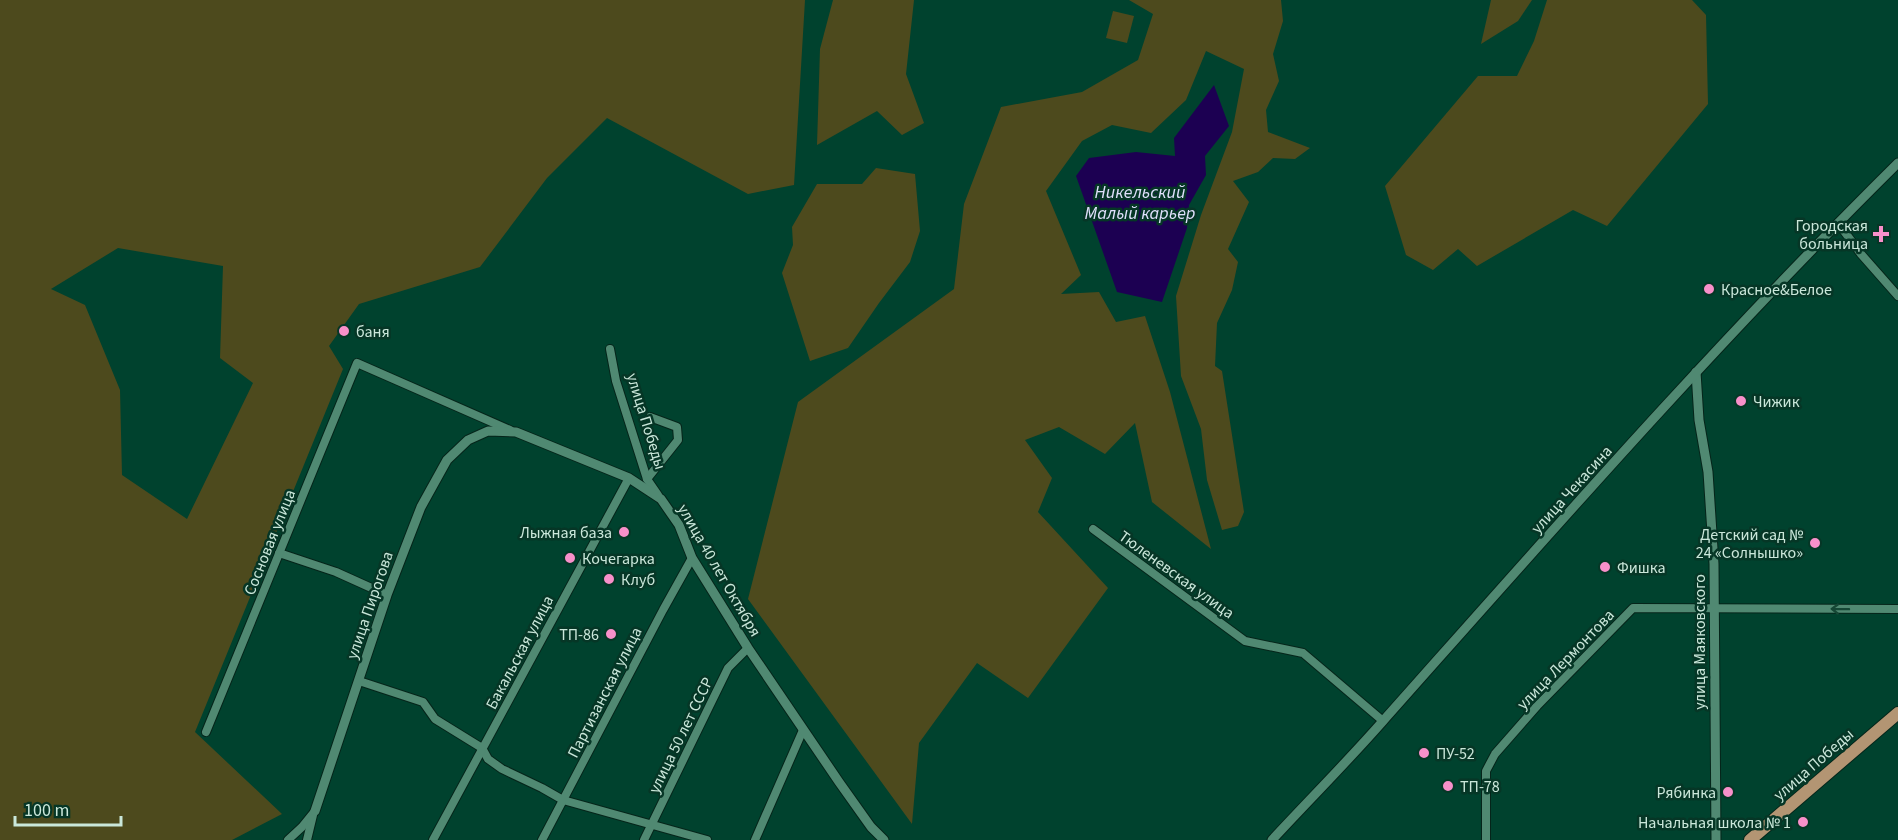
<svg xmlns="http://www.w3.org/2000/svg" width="1898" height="840" viewBox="0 0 1898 840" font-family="'Source Sans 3',sans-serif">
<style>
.green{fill:#4d4a1d;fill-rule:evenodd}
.water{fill:#1c0052}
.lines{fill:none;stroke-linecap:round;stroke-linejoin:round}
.minor-casing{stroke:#05251a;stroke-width:10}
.tertiary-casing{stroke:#05251a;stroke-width:11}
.primary-casing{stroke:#05251a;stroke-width:14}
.minor{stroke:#508972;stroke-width:8}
.tertiary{stroke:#508972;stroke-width:9}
.primary{stroke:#b39573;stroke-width:12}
.oneway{stroke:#154735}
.poi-dot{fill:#f890ca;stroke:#063626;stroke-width:2}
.labels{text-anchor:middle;stroke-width:5;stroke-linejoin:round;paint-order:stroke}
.poi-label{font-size:16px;fill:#cae7da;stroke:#063626;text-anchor:start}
.street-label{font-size:16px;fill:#cae7da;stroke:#063626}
.water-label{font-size:18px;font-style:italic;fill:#e0e0fc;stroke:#063626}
</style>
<rect width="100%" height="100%" fill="#00422e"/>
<g class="green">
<path d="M0 0H805L794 185 748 194 607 118 547 178 480 267 359 304 329 346 343 369 195 732 282 814 232 840H0ZM118 248 223 266 220 358 253 383 187 519 122 475 120 390 85 305 51 289Z"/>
<path d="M833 0H914L906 74 924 123 902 135 877 111 817 145 820 49Z"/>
<path d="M1129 0H1281L1283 21 1273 54 1279 81 1266 110 1268 132 1310 148 1295 159 1273 158 1258 172 1233 181 1249 202 1228 249 1238 262 1232 290 1217 323 1215 366 1222 371 1244 512 1238 526 1222 530 1207 480 1201 429 1181 376 1176 296 1201 215 1232 132 1244 69 1206 51 1186 100 1151 133 1112 125 1082 141 1046 191 1081 275 1061 294 1099 292 1116 322 1145 316 1170 392 1211 549 1152 502 1135 423 1105 454 1059 427 1025 440 1052 478 1038 512 1108 588 1028 698 977 663 919 743 912 824 748 599 798 402 954 289 964 204 1001 107 1082 92 1138 60 1153 14Z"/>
<path d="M1491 0H1532L1518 21 1481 44Z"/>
<path d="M1547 0H1692L1706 15 1708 104 1607 226 1573 210 1477 266 1458 249 1433 270 1406 255 1385 186 1478 76H1517L1534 41Z"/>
<path d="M1113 11 1134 16 1127 43 1106 38Z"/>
<path d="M876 168 915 174 920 231 910 262 879 303 848 348 810 361 782 273 793 245 792 227 817 184H862Z"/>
</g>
<path class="water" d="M1214 85 1229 126 1205 156 1206 175 1189 205 1187 228 1162 302 1117 292 1076 176 1089 158 1136 152 1175 156 1174 138Z"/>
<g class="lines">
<defs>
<g id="minor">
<path d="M1838 223 1861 254 1898 296"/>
<path d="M610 349 616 381 647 479 658 495"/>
<path d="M647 479 678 440 677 427 650 417"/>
<path d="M1093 529 1245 641 1303 653 1383 721"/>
<path d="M279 553 336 572 387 595"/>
<path d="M359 681 423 702 435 719 482 748 488 759 502 769 542 788 563 800 707 840"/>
<path d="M206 732 357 363 510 430"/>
<path d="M288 840 302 827 315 811"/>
<path d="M307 840 313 815"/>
<path d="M433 840 629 478"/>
<path d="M542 840 663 610 692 558"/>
<path d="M644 840 728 668 748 648"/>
<path d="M755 840 803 730"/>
<path d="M1486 840V771L1495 754 1537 706 1633 608 1898 609"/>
</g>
<g id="tertiary">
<path d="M1696 372 1699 420 1708 472 1714 564 1716 840"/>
<path d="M315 811 387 595 421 507 447 460 468 440 488 431 516 432 629 478 661 499 679 525 692 558 748 648 839 782 871 827 884 840"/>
<path d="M1272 840C1309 800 1347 762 1383 721 1551 532 1718 341 1898 163"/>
</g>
<path id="primary" d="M1750 840 1898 713"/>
</defs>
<use href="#minor" class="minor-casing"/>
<use href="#tertiary" class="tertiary-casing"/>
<use href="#primary" class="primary-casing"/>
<use href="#minor" class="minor"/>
<use href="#tertiary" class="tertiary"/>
<use href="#primary" class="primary"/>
</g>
<defs><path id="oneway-shaft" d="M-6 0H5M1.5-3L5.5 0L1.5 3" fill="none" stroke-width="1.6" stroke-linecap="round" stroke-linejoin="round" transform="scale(1.5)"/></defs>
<use class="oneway" href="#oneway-shaft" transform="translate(1840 609) rotate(-179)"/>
<g class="poi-dot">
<path d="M1878 225h6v6h6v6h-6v6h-6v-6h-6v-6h6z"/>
<circle cx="1709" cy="289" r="6"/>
<circle cx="344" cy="331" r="6"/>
<circle cx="1741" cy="401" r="6"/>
<circle cx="624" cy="532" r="6"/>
<circle cx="1815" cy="543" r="6"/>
<circle cx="570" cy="558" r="6"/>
<circle cx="1605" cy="567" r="6"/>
<circle cx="609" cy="579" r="6"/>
<circle cx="611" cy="634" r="6"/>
<circle cx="1424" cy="753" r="6"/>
<circle cx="1448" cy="786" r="6"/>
<circle cx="1728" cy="792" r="6"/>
<circle cx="1803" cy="822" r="6"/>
</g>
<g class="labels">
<g class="poi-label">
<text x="1868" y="231" text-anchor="end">Городская<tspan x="1868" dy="18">больница</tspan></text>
<text x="1721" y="295">Красное&amp;Белое</text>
<text x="356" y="337">баня</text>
<text x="1753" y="407">Чижик</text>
<text x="612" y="538" text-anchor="end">Лыжная база</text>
<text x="1803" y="540" text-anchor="end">Детский сад №<tspan x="1803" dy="18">24 «Солнышко»</tspan></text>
<text x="582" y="564">Кочегарка</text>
<text x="1617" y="573">Фишка</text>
<text x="621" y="585">Клуб</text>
<text x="599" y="640" text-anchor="end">ТП-86</text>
<text x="1436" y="759">ПУ-52</text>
<text x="1460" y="792">ТП-78</text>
<text x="1716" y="798" text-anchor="end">Рябинка</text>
<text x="1791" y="828" text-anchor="end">Начальная школа № 1</text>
</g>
<g class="street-label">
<text transform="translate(647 421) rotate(73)" y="6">улица Победы</text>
<text transform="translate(1571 489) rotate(-48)" y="6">улица Чекасина</text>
<text transform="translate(269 542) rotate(-68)" y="6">Сосновая улица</text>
<text transform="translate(720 570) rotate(60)" y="6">улица 40 лет Октября</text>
<text transform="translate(1177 574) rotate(36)" y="6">Тюленевская улица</text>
<text transform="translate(369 605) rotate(-71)" y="6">улица Пирогова</text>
<text transform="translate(1699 642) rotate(-90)" y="6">улица Маяковского</text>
<text transform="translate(519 652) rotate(-62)" y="6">Бакальская улица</text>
<text transform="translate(1565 659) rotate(-46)" y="6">улица Лермонтова</text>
<text transform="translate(604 692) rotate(-63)" y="6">Партизанская улица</text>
<text transform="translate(680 735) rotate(-64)" y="6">улица 50 лет СССР</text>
<text transform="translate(1813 764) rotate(-41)" y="6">улица Победы</text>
</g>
<g class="water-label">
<text x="1140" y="198">Никельский<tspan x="1140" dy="21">Малый карьер</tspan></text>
</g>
</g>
<path d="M15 816v9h106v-9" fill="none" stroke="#cae7da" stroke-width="3"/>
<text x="24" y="816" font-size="18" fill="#cae7da" stroke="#063626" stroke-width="4.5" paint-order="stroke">100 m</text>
</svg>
